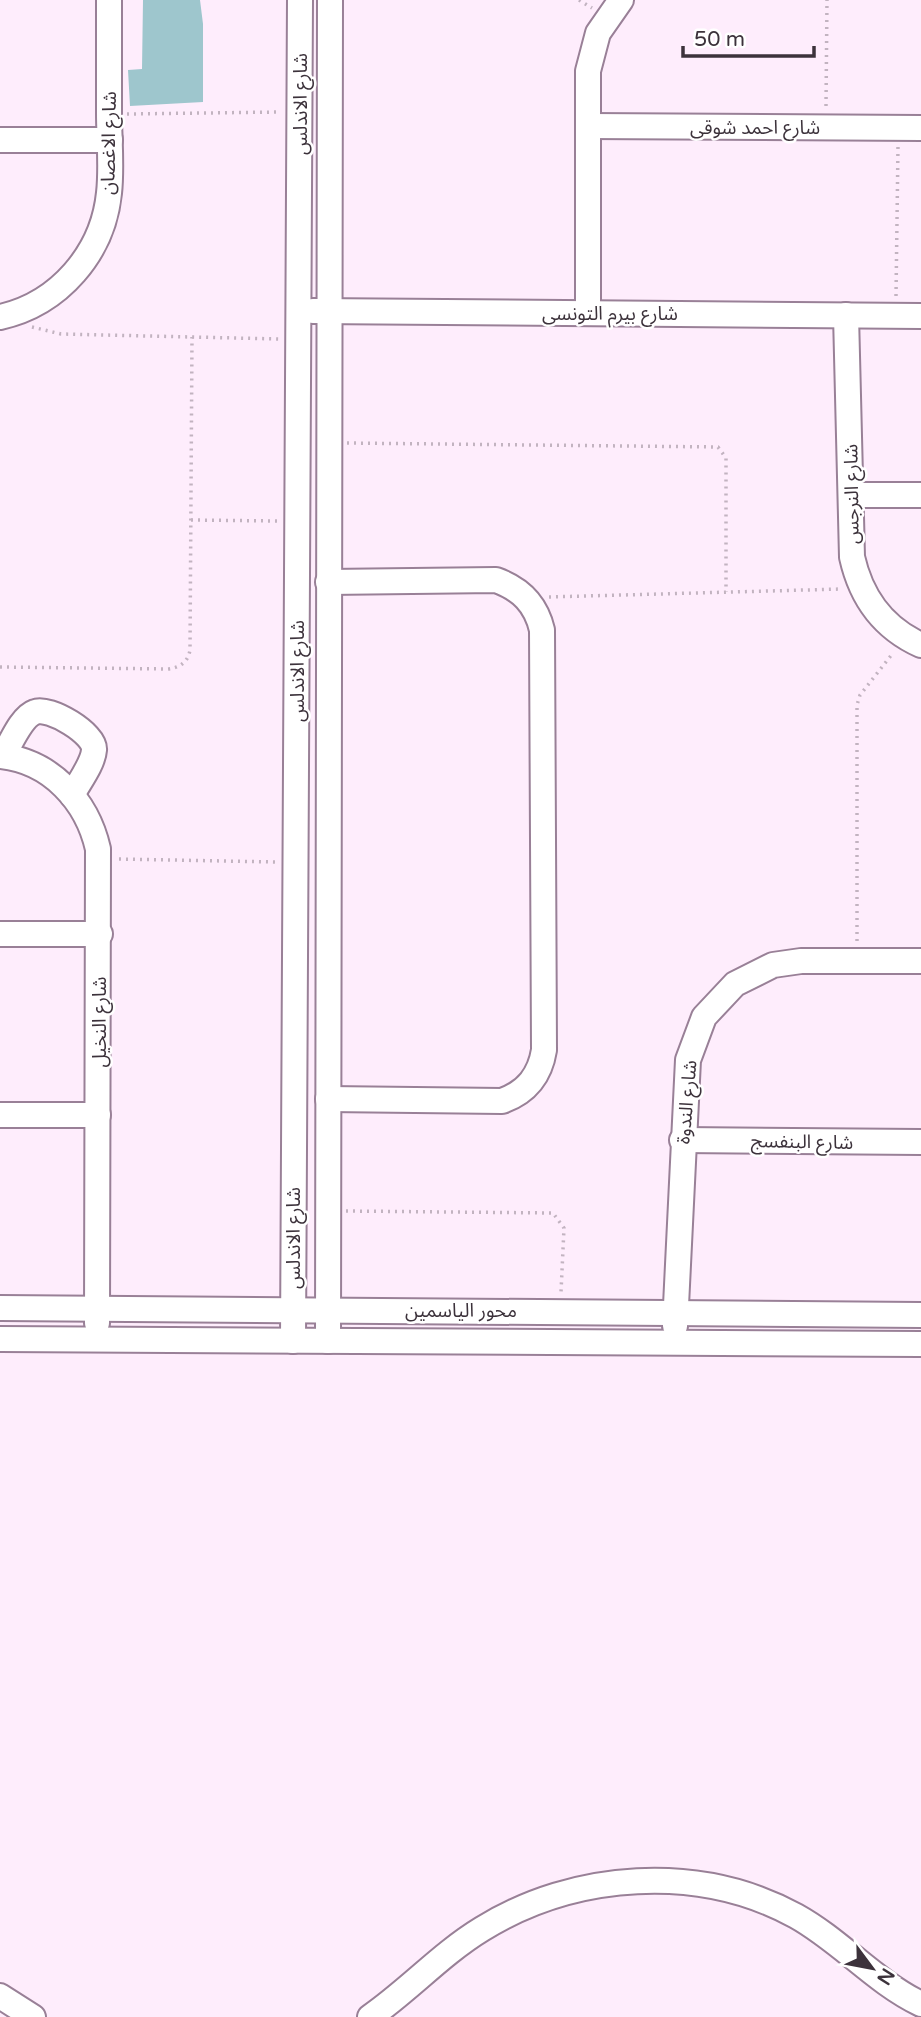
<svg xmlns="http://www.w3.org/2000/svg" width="921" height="2017" viewBox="0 0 921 2017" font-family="'Varela Round','Noto Sans Arabic',sans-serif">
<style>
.building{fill:#9ec6cd}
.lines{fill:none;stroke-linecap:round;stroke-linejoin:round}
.minor-casing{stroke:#998097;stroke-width:28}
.path{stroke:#c2b3c0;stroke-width:3.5;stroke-dasharray:2 5;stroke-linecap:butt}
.minor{stroke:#fff;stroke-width:24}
.labels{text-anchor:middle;stroke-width:5;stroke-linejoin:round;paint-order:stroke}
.street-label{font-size:19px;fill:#3c323b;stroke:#fff}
</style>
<rect width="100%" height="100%" fill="#feedfc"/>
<path class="building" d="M143 0H200L203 24V102L130 106 128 70 142 69Z"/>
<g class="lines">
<defs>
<g id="minor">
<path d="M588 126 921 128"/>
<path d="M0 140H110"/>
<path d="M313 311 921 316"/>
<path d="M588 313V71L598 33 621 0"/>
<path d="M846 315 852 557C861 597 883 628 921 645"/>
<path d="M0 317C59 304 103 253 109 193 112 167 109 139 109 113 109 75 109 38 109 0"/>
<path d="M851 495H921"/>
<path d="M328 582 496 580C521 589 536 604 542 630L544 1050C540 1075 527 1092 502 1101L328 1099"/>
<path d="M0 756C51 761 87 801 98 849L97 1323"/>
<path d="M3 756C11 743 21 717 35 712 49 706 96 734 94 750 93 764 79 782 72 795"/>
<path d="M0 934H100"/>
<path d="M0 1115H98"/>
<path d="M682 1140 921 1142"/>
<path d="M0 1308 921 1315"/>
<path d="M675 1326 688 1060 704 1017 735 984 773 965 801 961H921"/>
<path d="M0 1339 921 1344"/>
<path d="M293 1341 300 0"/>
<path d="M328 1341 330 0"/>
<path d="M0 1996 33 2017"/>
<path d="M370 2017C409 1990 441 1954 482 1929 574 1872 699 1863 796 1916 841 1941 875 1982 921 2004"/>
</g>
</defs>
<use href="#minor" class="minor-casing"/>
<g class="path">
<path d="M579 0 592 8"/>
<path d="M826 106 827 0"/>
<path d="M127 114 280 112"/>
<path d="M896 296 898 146"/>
<path d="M32 327 61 334 279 339"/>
<path d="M347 443 718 447 726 458V592"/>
<path d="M191 520 278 521"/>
<path d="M549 597 842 589"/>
<path d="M0 667 167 669C180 668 188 662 190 650L192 337"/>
<path d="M119 859 276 862"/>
<path d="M857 941V705L860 695 893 653"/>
<path d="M346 1211 553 1213 564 1228 561 1292"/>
</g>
<use href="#minor" class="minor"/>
</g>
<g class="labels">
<g class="street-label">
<text transform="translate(300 104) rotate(-90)" y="7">شارع الاندلس</text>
<text x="755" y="134">شارع احمد شوقى</text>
<text transform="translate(108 143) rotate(-89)" y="7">شارع الاغصان</text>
<text x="610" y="320">شارع بيرم التونسى</text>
<text transform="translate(851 494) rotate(-91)" y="7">شارع النرجس</text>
<text transform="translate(297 671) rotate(-90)" y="7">شارع الاندلس</text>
<text transform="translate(99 1022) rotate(-90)" y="7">شارع النخيل</text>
<text transform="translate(686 1102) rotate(-85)" y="7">شارع الندوة</text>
<text transform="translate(802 1141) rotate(1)" y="7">شارع البنفسج</text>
<text transform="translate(293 1238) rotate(-90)" y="7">شارع الاندلس</text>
<text x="461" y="1317">محور الياسمين</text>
</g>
</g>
<g transform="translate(872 1968) rotate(122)" stroke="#ffffff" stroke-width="5" paint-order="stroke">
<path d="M0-5L12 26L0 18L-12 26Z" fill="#3c323b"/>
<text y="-10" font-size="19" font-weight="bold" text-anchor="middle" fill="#3c323b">N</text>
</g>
<path d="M683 46v10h131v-10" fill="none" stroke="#3c323b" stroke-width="3.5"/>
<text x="694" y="46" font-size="21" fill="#3c323b" stroke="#ffffff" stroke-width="5" paint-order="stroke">50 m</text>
</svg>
